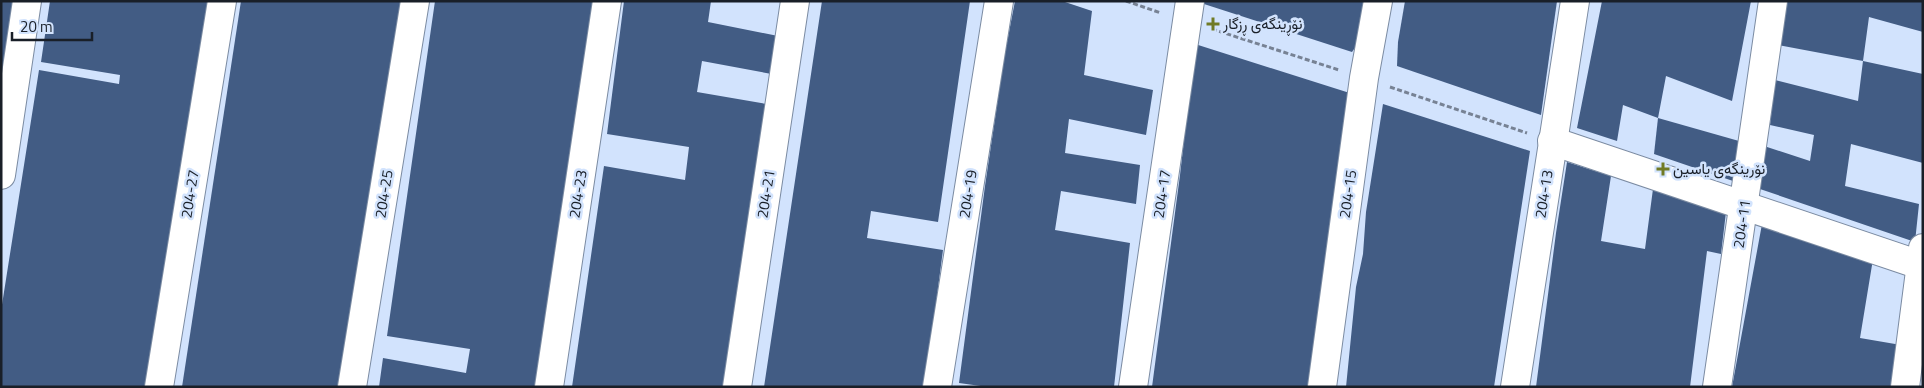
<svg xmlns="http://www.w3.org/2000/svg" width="1924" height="388" viewBox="0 0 1924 388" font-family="'Titillium Web',Vazirmatn,sans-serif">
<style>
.building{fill:#425c84}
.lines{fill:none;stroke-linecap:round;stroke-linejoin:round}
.minor-casing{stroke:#7b8ba2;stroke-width:30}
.path{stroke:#778294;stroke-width:3;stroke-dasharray:5 2.5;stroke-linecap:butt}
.minor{stroke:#fff;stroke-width:28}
.poi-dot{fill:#707a25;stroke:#d2e3fd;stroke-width:2}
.labels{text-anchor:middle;stroke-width:5;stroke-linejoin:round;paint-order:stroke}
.poi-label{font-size:15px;fill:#191f28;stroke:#d2e3fd;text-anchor:start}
.street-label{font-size:15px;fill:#191f28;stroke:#d2e3fd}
</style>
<rect width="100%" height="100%" fill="#d2e3fd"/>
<g class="building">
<path d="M1 1H13L2 73H1Z"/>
<path d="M50 1H211L152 387H1V311L39 70 119 84 120 75 41 62Z"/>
<path d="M241 1H402L339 387H182Z"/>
<path d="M435 1H601L541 387H379L383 358 466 373 470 349 387 336Z"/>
<path d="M624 1H711L708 22 783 37 777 75 702 61 697 92 772 105 733 387H572L604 166 685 180 689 147 607 134Z"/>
<path d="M822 1H970L938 222 871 211 867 238 943 250 925 387H764Z"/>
<path d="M1015 1H1062L1092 11 1084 75 1153 90 1146 135 1069 119 1065 153 1140 165 1136 204 1061 191 1055 230 1130 243 1114 387H988L959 383 985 186 1004 58Z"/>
<path d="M1204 1H1372L1367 30 1352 52 1204 4Z"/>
<path d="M1405 1H1557L1541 115 1397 66 1398 42Z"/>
<path d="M1602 1H1751L1732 101 1666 76 1658 118 1623 105 1617 141 1577 128Z"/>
<path d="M1787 1H1923V32L1869 17 1863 61 1778 45Z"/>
<path d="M1195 44 1356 95 1313 387H1152L1180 175Z"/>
<path d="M1863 61 1923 74V163L1851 144 1845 186 1919 204 1915 242 1757 188 1764 146 1810 161 1814 135 1770 125 1775 80 1858 101Z"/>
<path d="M1383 104 1530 151 1494 387H1346L1356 287 1363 254 1366 212Z"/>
<path d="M1658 118 1739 141 1733 181 1654 154Z"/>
<path d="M1567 162 1611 176 1601 241 1645 249 1653 189 1726 212 1721 254 1707 251 1690 387H1536L1556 233Z"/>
<path d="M1762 224 1873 259 1860 338 1901 345 1894 387H1732Z"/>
</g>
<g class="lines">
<defs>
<g id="minor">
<path d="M1552 141 1923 266"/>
<path d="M1 175 27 1"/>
<path d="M159 387 222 1"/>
<path d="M352 387 415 1"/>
<path d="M549 387 607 1"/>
<path d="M737 387 795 1"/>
<path d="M937 387 999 1"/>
<path d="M1133 387 1190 1"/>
<path d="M1322 387 1364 78 1378 1"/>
<path d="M1515 387 1575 1"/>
<path d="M1717 387 1773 1"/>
<path d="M1905 387 1923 248"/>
</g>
</defs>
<use href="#minor" class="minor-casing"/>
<g class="path">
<path d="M1126 1 1161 13"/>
<path d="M1212 29 1339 70"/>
<path d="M1390 87 1527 133"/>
</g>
<use href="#minor" class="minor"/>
</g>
<g class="poi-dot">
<path d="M1210.5 16.5h5v5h5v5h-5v5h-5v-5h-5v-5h5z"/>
<path d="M1660.5 161.5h5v5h5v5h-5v5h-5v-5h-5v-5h5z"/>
</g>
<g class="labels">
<g class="poi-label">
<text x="1223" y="29">نۆڕینگەی ڕزگار</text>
<text x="1673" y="174">نۆرینگەی یاسین</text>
</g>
<g class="street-label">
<text transform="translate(190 194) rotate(-81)" y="5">204-27</text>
<text transform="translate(384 194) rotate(-81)" y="5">204-25</text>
<text transform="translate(578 194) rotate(-81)" y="5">204-23</text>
<text transform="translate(766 194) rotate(-81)" y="5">204-21</text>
<text transform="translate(968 194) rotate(-81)" y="5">204-19</text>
<text transform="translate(1162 194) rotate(-82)" y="5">204-17</text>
<text transform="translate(1348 194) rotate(-82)" y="5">204-15</text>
<text transform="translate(1544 194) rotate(-81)" y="5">204-13</text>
<text transform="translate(1742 224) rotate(-82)" y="5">204-11</text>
</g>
</g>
<rect width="1924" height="388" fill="none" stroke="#191f28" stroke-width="5"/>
<path d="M12 32v8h80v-8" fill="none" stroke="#191f28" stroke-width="2.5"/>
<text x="20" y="32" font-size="15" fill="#191f28" stroke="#d2e3fd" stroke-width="4" paint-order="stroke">20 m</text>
</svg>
